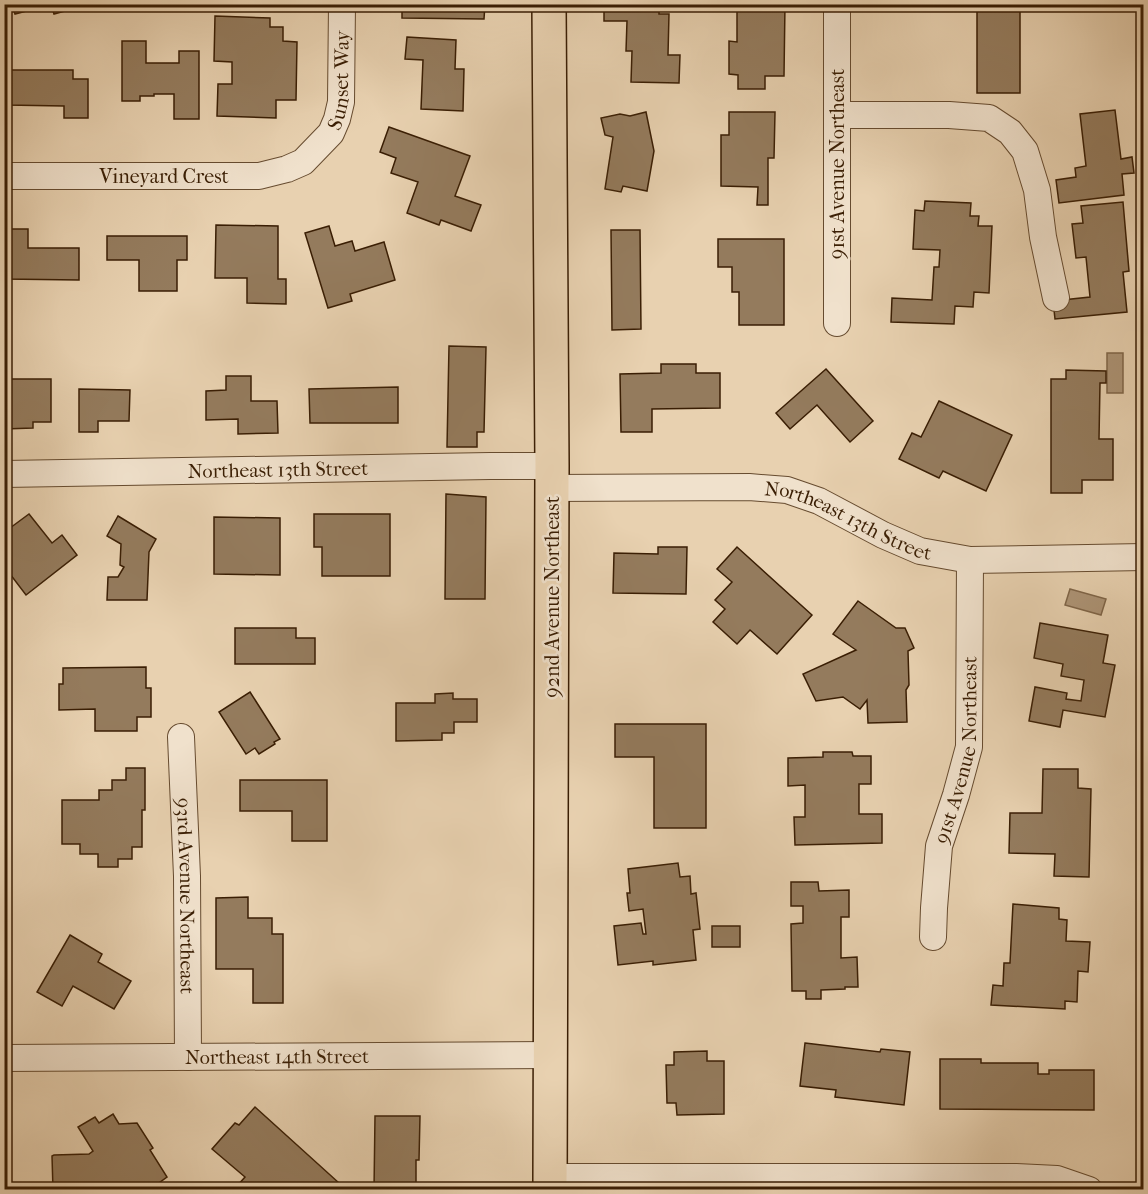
<svg xmlns="http://www.w3.org/2000/svg" width="1148" height="1194" viewBox="0 0 1148 1194" font-family="'IM FELL French Canon',serif">
<style>
.water{fill:#ad9476;stroke:#7f6548;stroke-width:1.5}
.building{fill:#947b5d;stroke:#3a1e04;stroke-width:1.5}
.lines{fill:none;stroke-linecap:round;stroke-linejoin:round}
.minor-casing{stroke:#664b2f;stroke-width:28}
.major-casing{stroke:#3a1e04;stroke-width:36}
.minor{stroke:#f0e1cc;stroke-width:26}
.major{stroke:#e8d1b0;stroke-width:33}
.labels{text-anchor:middle;stroke-width:5;stroke-linejoin:round;paint-order:stroke}
.street-label{font-size:20px;fill:#3a1e04;stroke:#f0e1cc}
</style>
<rect width="100%" height="100%" fill="#e8d1b0"/>
<filter id="stains"><feTurbulence type="fractalNoise" baseFrequency=".00333" numOctaves="4"/><feColorMatrix values="0 0 0 0 .2 0 0 0 0 .09 0 0 0 0 .02 0 0 0 .5 -.17"/></filter>
<radialGradient id="worn" r=".72"><stop offset=".6" stop-color="#630" stop-opacity="0"/><stop offset="1" stop-color="#630" stop-opacity=".3"/></radialGradient>
<g class="water">
<rect x="1107" y="353" width="16" height="40"/>
<path d="M1070 589 1106 599 1101 615 1065 605Z"/>
</g>
<g class="building">
<path d="M12 4H37L38 8 15 14Z"/>
<path d="M51 4H90L54 14Z"/>
<path d="M402 4H485L484 19 402 18Z"/>
<path d="M604 4H659V14H669L668 55H680L679 83 631 82 632 51H626L627 21H604Z"/>
<path d="M737 4H785L784 76H765V89H738V75L729 74V41L737 42Z"/>
<rect x="977" y="4" width="43" height="89"/>
<path d="M215 16 270 18V27H283V41L297 42 296 100H276V118L217 116 218 84H232V62L214 61Z"/>
<path d="M407 37 456 40 455 69H464L463 111 421 109 423 60 405 59Z"/>
<path d="M122 41H146V63H179V51H199V119H174V94H154V96H140V101H122Z"/>
<path d="M6 70H73V79H88V118H64V106L6 105Z"/>
<path d="M1115 110 1121 159 1132 157 1134 173 1122 174 1124 195 1059 203 1056 180 1076 177 1075 168 1086 166 1080 114Z"/>
<path d="M646 112 654 151 647 191 623 186 621 192 605 189 613 137 605 135 601 118 620 114 630 116Z"/>
<path d="M729 112H775L774 158H768V205H757L758 187 721 186V135H729Z"/>
<path d="M389 127 470 156 455 196 481 205 471 231 441 220 439 225 407 213 418 182 391 173 396 158 380 152Z"/>
<path d="M925 201 971 203 970 216H979L978 226H992L989 293 974 292 973 307 955 306 954 324 891 322 892 298 932 300 934 267H939L940 250 913 249 915 210 924 211Z"/>
<path d="M1123 202 1129 271 1123 272 1127 312 1055 319 1053 301 1090 297 1086 257 1076 258 1072 224 1083 223 1081 206Z"/>
<path d="M216 225 278 226V279H286V304L247 303V278H215Z"/>
<path d="M329 226 335 246 352 241 355 251 384 242 395 280 350 294 352 301 328 308 305 233Z"/>
<path d="M4 229H28V248H79V280L4 279Z"/>
<path d="M611 230H640L641 329 612 330Z"/>
<path d="M107 236H187V260H177V291H139V260H107Z"/>
<path d="M718 239H784V325H739V292H732V267H718Z"/>
<path d="M449 346 486 347 484 432H477V447H447Z"/>
<path d="M661 364H696V373H720V408L652 409V432H621L620 374 661 373Z"/>
<path d="M826 369 873 421 850 442 817 405 790 429 776 413Z"/>
<path d="M1066 370 1106 371V383H1100L1099 439H1113V480H1082V493H1051V379H1066Z"/>
<path d="M226 376H251V401H277L278 433 238 434V419L206 420V391L226 390Z"/>
<path d="M4 379H51V422H33V428L4 429Z"/>
<path d="M398 387V423H310L309 389Z"/>
<path d="M79 389 130 390 129 421H98V432H79Z"/>
<path d="M939 401 1012 435 986 491 943 471 939 478 899 459 912 433 921 437Z"/>
<path d="M446 494 486 497 485 599H445Z"/>
<path d="M29 514 52 543 62 535 77 555 26 595 7 570 4 572V523L6 522 10 528Z"/>
<path d="M314 514H390V576H322V547H314Z"/>
<path d="M118 516 156 539 149 552 147 600H107L108 577H118L124 567 120 565 121 544 107 536Z"/>
<path d="M214 517 280 518V575L214 574Z"/>
<path d="M658 547H687L686 594 613 593 614 553 658 554Z"/>
<path d="M737 547 812 615 777 654 750 630 737 644 713 622 725 609 715 600 732 582 717 569Z"/>
<path d="M858 601 896 628H905L914 648 908 651 909 685 906 690 907 722 868 723 867 700 860 709 843 697 816 701 803 674 856 650 833 634Z"/>
<path d="M1040 623 1108 635 1103 663 1115 665 1105 717 1063 710 1060 727 1029 721 1035 687 1067 693 1066 699 1081 701 1084 680 1061 676 1063 664 1034 658Z"/>
<path d="M235 628H296V638H315V664H235Z"/>
<path d="M146 667V688H151V717H137V731H95V709L59 710V684H63V668Z"/>
<path d="M250 692 280 739 274 742 275 744 259 754 255 748 246 754 219 712Z"/>
<path d="M453 693V699H477V722H454V733H442V740L396 741V703H435V694Z"/>
<path d="M615 724H706V828H654V757H615Z"/>
<path d="M823 752H852L853 756H871V784H859V814H882V843L795 845 794 817H805V785L788 786V758L823 757Z"/>
<path d="M126 768H145V810H142V847H132V859H118V867H98V854H80V844H62V800H99V790H112V780H126Z"/>
<path d="M1043 769H1078V788L1091 789 1089 877 1054 876 1055 854 1009 853 1010 813H1042Z"/>
<path d="M240 780H327V841H292V811H240Z"/>
<path d="M678 863 680 877 690 876 691 894 696 893 700 929 693 930 696 960 653 965V961L618 965 614 926 641 923 643 934H646L643 909 629 911 627 893H630L628 869Z"/>
<path d="M791 882H818L819 891 849 890V917H841V958L857 957 858 987H845V989L821 990V999H806V991H792L791 924 803 923V906H791Z"/>
<path d="M248 897V918H272V934H283V1003H253V969H216V898Z"/>
<path d="M1013 904 1059 908V919L1067 920 1066 941 1090 942 1088 972 1078 971 1077 1002 1065 1001V1009L991 1005 993 985 1003 986 1004 963H1010Z"/>
<rect x="712" y="926" width="28" height="21"/>
<path d="M70 935 102 954 98 962 131 981 114 1009 73 986 62 1006 37 992Z"/>
<path d="M805 1043 880 1052 881 1049 910 1052 904 1105 835 1097 836 1090 800 1086Z"/>
<path d="M707 1051V1061H724V1114L677 1115 676 1103H667L666 1065H674V1052Z"/>
<path d="M940 1059H981V1063H1038V1074H1049V1070H1094V1110L940 1109Z"/>
<path d="M255 1107 339 1183 333 1190H242L237 1186 245 1177 212 1149 235 1123 239 1125Z"/>
<path d="M113 1114 119 1124 137 1123 153 1148 150 1150 167 1177 149 1190H108L104 1183 93 1190H53L52 1156 54 1155 89 1154 93 1151 78 1127 95 1117 99 1123Z"/>
<path d="M375 1116H420L419 1160H416V1190H374Z"/>
</g>
<g class="lines">
<defs>
<g id="minor">
<path d="M837 4V323"/>
<path d="M837 115H949L989 118 1010 132 1025 151 1037 190 1043 237 1056 298"/>
<path id="s1" d="M4 176H259L287 169 303 162 331 133 337 119 341 102 342 4"/>
<path id="s2" d="M4 474 490 466H552"/>
<path id="s3" d="M552 488 749 487 787 490 819 501 883 535 920 551 970 560 1144 557"/>
<path id="s4" d="M181 737 187 876 188 1057"/>
<path id="s5" d="M933 937 934 908 939 846 956 795 969 747 970 560"/>
<path id="s6" d="M4 1058 551 1055"/>
<path d="M550 1177H1016L1057 1179 1089 1190"/>
</g>
<path id="major" d="M549 4 552 466 550 1190"/>
</defs>
<use href="#minor" class="minor-casing"/>
<use href="#major" class="major-casing"/>
<use href="#minor" class="minor"/>
<use href="#major" class="major"/>
</g>
<g class="labels">
<g class="street-label">
<text dy="7" stroke="none"><textPath href="#s1" startOffset="396">Sunset Way</textPath></text>
<text transform="translate(837 164) rotate(-90)" y="7">91st Avenue Northeast</text>
<text dy="7" stroke="none"><textPath href="#s1" startOffset="160">Vineyard Crest</textPath></text>
<text dy="7" stroke="none"><textPath href="#s2" startOffset="274">Northeast 13th Street</textPath></text>
<text dy="7" stroke="none"><textPath href="#s3" startOffset="303">Northeast 13th Street</textPath></text>
<text transform="translate(552 597) rotate(-90)" y="7">92nd Avenue Northeast</text>
<text dy="7" stroke="none"><textPath href="#s5" startOffset="190">91st Avenue Northeast</textPath></text>
<text dy="7" stroke="none"><textPath href="#s4" startOffset="159">93rd Avenue Northeast</textPath></text>
<text dy="7" stroke="none"><textPath href="#s6" startOffset="273">Northeast 14th Street</textPath></text>
</g>
</g>
<rect width="1148" height="1194" fill="none" stroke="#e8d1b0" stroke-width="24"/>
<rect x="6" y="6" width="1136" height="1182" fill="none" stroke="#3a1e04" stroke-width="3"/>
<rect x="12" y="12" width="1124" height="1170" fill="none" stroke="#3a1e04" stroke-width="1.5"/>
<rect width="100%" height="100%" filter="url(#stains)"/>
<rect width="100%" height="100%" fill="url(#worn)"/>
</svg>
